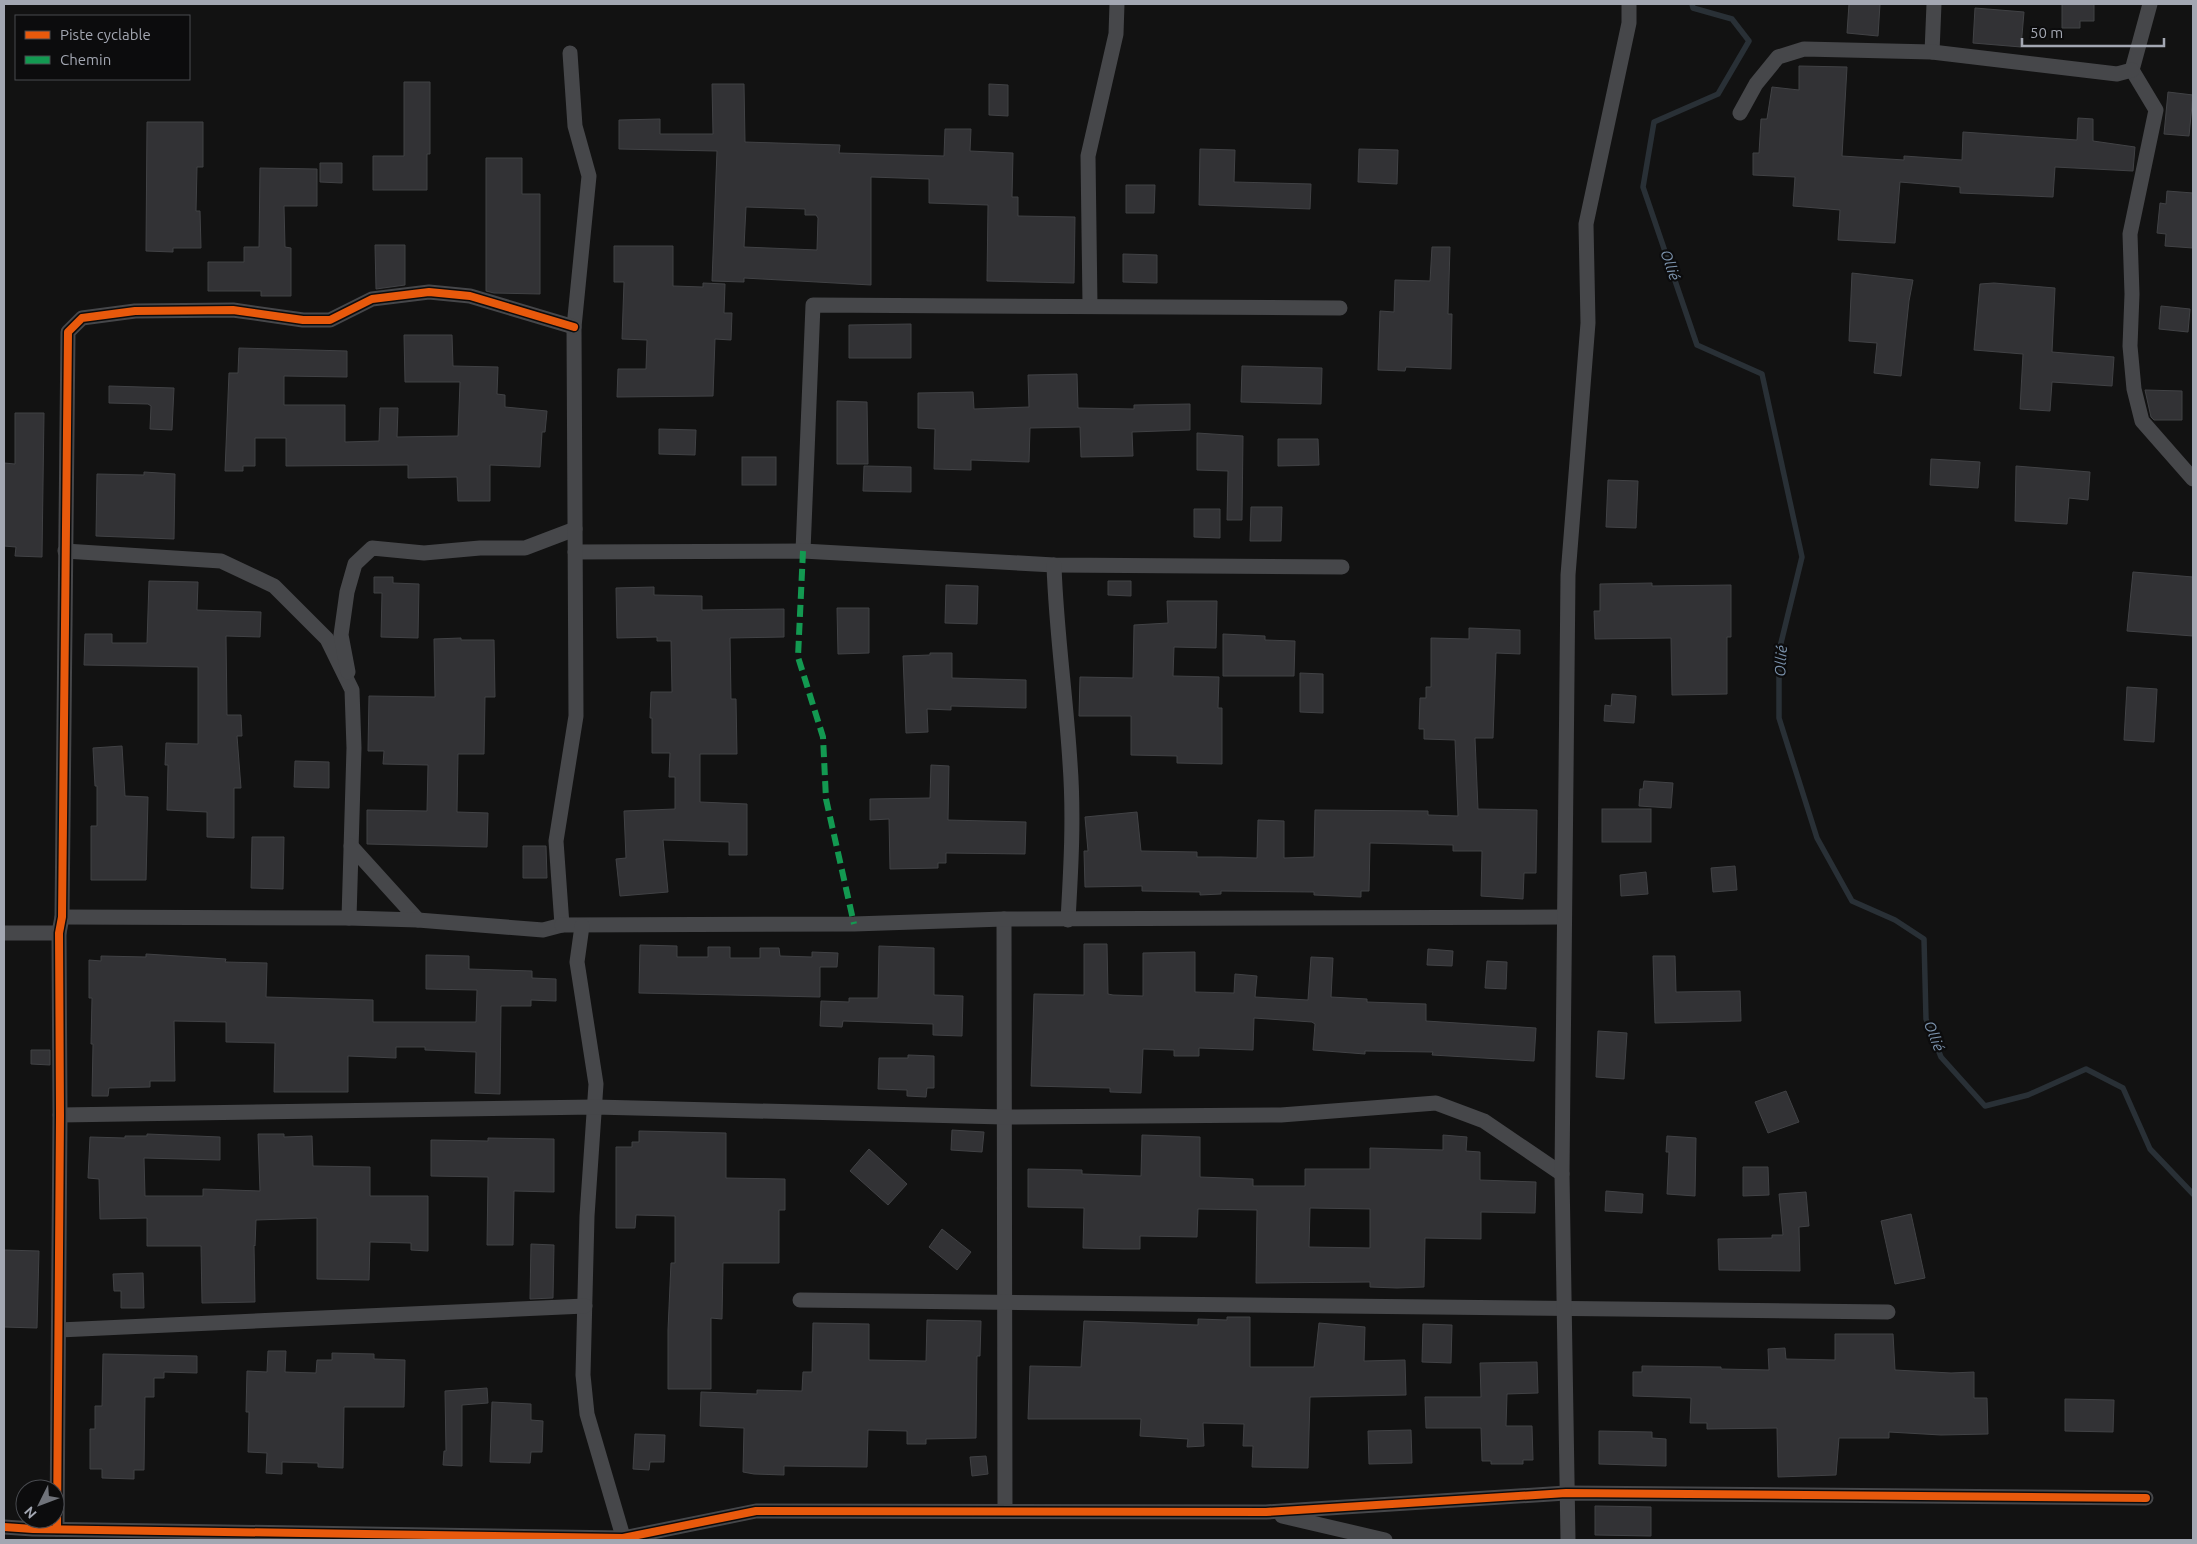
<svg xmlns="http://www.w3.org/2000/svg" width="2197" height="1544" viewBox="0 0 2197 1544" font-family="Ubuntu,sans-serif">
<style>
.lines{fill:none;stroke-linecap:round;stroke-linejoin:round}
.stream{stroke:#293036;stroke-width:5.5}
.building{fill:#323235;stroke:#414245;fill-rule:evenodd}
.minor{stroke:#46474a;stroke-width:15}
.quiet{stroke:#139951;stroke-width:6;stroke-dasharray:12 6;stroke-linecap:butt}
.cycleway-casing{stroke:#0c0c0d;stroke-width:11}
.cycleway{stroke:#e8590c;stroke-width:8}
.labels{text-anchor:middle;stroke-width:4.5;stroke-linejoin:round;paint-order:stroke}
.water-label{font-size:15px;font-style:italic;fill:#7b92ac;stroke:#0c0c0d}
</style>
<rect width="100%" height="100%" fill="#121212"/>
<g class="lines">
<path class="stream" d="M1692 4 1693 8 1732 19 1749 41 1718 94 1654 122 1643 187 1697 345 1762 374 1802 557 1779 651V718L1817 838 1852 901 1895 920 1924 939 1926 1019 1941 1057 1985 1106 2028 1095 2086 1069 2123 1088 2150 1149 2193 1194"/>
</g>
<g class="building">
<path d="M1849 4H1880L1878 36 1847 33Z"/>
<path d="M2062 4H2094V21H2080V28H2062Z"/>
<path d="M1975 8 2024 12 2021 47 1973 43Z"/>
<path d="M1799 66 1847 67 1842 156 1904 160V156L1962 160 1963 132 2077 140 2078 118 2093 119V141L2135 147 2133 171 2055 167 2053 197 1960 193V187L1900 182 1895 243 1838 240 1840 210 1793 206 1795 177 1753 175V153H1759L1761 119H1767L1772 87 1799 90Z"/>
<path d="M404 82H430V154H427V190H373V156H404Z"/>
<path d="M712 84H744L745 142 840 145 839 153 944 156 945 129H971L970 151 1013 153 1012 197H1018V216L1075 217 1074 283 987 281 988 205 929 203V179L871 177V285L744 278V282L712 281 717 151 619 149V120L660 119V134H713ZM746 207 805 209V215H816L818 218 817 250 744 247Z"/>
<path d="M989 84 1008 85V116L989 115Z"/>
<path d="M2168 92 2193 95 2189 136 2164 134Z"/>
<path d="M147 122H203V167H197L196 211H200L201 248H173V252L146 251Z"/>
<path d="M1200 149 1235 150 1234 182 1311 184 1310 209 1199 205Z"/>
<path d="M1359 149 1398 150 1397 184 1358 182Z"/>
<path d="M486 158H522V194H540V294L494 293 486 291Z"/>
<path d="M320 163H342V183L320 182Z"/>
<path d="M260 168 317 169V206H284L285 247 291 248V296H261V291H208V262H244V247H259Z"/>
<path d="M1126 185H1155L1154 213H1126Z"/>
<path d="M2167 191 2193 193V248L2165 246 2166 234 2157 233 2160 203 2166 204Z"/>
<path d="M375 245H405V285L376 289Z"/>
<path d="M614 246H673V286L703 287V283L725 284 724 313H732L731 340 715 339 713 396 617 397 618 369H646L647 340 622 339 624 282H614Z"/>
<path d="M1432 247H1450L1448 314H1452L1451 369 1406 367 1405 371 1378 370 1380 311 1394 312 1395 280 1430 281Z"/>
<path d="M1123 254 1157 255V283L1123 282Z"/>
<path d="M1852 273 1913 280 1909 301 1901 376 1874 373 1877 343 1849 341Z"/>
<path d="M1994 283 2055 288 2052 352 2114 357 2112 386 2052 382 2050 411 2020 409 2023 354 1974 350 1980 284Z"/>
<path d="M2161 306 2190 309 2188 332 2159 329Z"/>
<path d="M911 324V358H849V325Z"/>
<path d="M404 335H452L453 366 498 367 497 394 505 395V407L547 411 545 432H542L540 467 490 465V501H458L457 477 408 478V465L286 466V438H255V466H243V471H225L229 373H238L239 348 347 351V377L284 376V405H345V442L379 441 380 408H398L397 437 458 436 460 382H405Z"/>
<path d="M1242 366 1322 368 1321 404 1241 402Z"/>
<path d="M1077 374 1078 408 1134 409V405L1190 404V430L1132 432 1133 456 1081 457 1080 427 1030 428 1029 462 971 460V470L934 469 935 429 918 428V393L973 392 974 409 1029 407 1028 375Z"/>
<path d="M109 386 174 388 172 430 150 429 151 406 148 404 109 403Z"/>
<path d="M2145 390 2182 391V420H2154L2151 417Z"/>
<path d="M837 401 867 402 868 464H837Z"/>
<path d="M15 413H44L42 557 15 556 16 547 4 546V463L15 464Z"/>
<path d="M659 429 696 430 695 455 659 454Z"/>
<path d="M1197 433 1243 436 1242 520H1227L1228 471 1197 470Z"/>
<path d="M1278 439H1318L1319 465 1278 466Z"/>
<rect x="742" y="457" width="34" height="28"/>
<path d="M1931 459 1980 462 1978 488 1930 485Z"/>
<path d="M864 466 911 467V492L863 491Z"/>
<path d="M2016 466 2090 472 2088 500 2069 498 2067 524 2015 521Z"/>
<path d="M144 472 175 474 174 539 96 536 97 474 144 475Z"/>
<path d="M1608 480 1638 481 1636 528 1606 527Z"/>
<path d="M1251 507H1282L1281 541H1250Z"/>
<path d="M1194 509H1220V538L1194 537Z"/>
<path d="M2133 572 2193 577V636L2127 631Z"/>
<path d="M374 577H393V583L419 584 418 638 381 637 382 593H374Z"/>
<path d="M149 581 198 582 197 610 261 612 260 637 226 636 227 715H241L242 736H237L241 788H234V838L207 837V812L167 810 168 765H165L166 743 198 744V667L84 665 85 634H112V643H147Z"/>
<path d="M1108 581H1131V596L1108 595Z"/>
<path d="M1652 583V586L1731 585V637H1727V694L1672 695 1671 638 1595 639 1594 611H1600V584Z"/>
<path d="M946 585 978 586 977 624 945 623Z"/>
<path d="M654 587V595L702 596V610L784 609V637L730 638 731 699H736L737 754H700V802L747 804V855H729V842L663 840 668 892 620 896 616 859 626 858 624 811 675 809V777H669L670 753H652V718H650L651 692H672L671 641H657V637L617 638 616 588Z"/>
<path d="M1167 601H1217L1216 648 1174 647 1173 676 1219 677 1218 708H1222V764L1177 763V756L1131 755V716H1079L1080 677 1133 678 1134 625 1168 623Z"/>
<path d="M837 608H869V653L838 654Z"/>
<path d="M1469 628 1520 630V654L1496 653 1493 738H1475L1478 809 1537 810 1536 873H1524L1523 899 1481 896 1482 851H1453V845L1370 843 1369 891H1361V897L1314 895V892L1221 891V894L1200 895V892L1142 891V886L1085 887 1084 851H1088L1085 817 1137 812 1141 851 1197 852V857H1221L1257 858 1258 820 1284 821V858L1314 857 1315 810 1428 811V815L1458 816 1455 740 1424 739V729H1419L1420 698H1426V687H1431V638L1469 639Z"/>
<path d="M1223 634 1265 636V640L1295 641 1294 676H1223Z"/>
<path d="M461 638V640H494L495 697H485L484 754H458L457 812 488 813 487 847 367 844V810L427 811 428 765 383 764 384 751H368L369 696 435 697 434 639Z"/>
<path d="M930 653H952V678L1026 680V708L951 706V710L927 709 928 732 906 733 903 656 930 655Z"/>
<path d="M1300 673 1323 674V713L1300 712Z"/>
<path d="M2127 687 2157 689 2154 742 2124 740Z"/>
<path d="M1612 694 1636 696 1634 723 1604 721 1605 705 1611 706Z"/>
<path d="M122 746 125 796 148 797 146 880H91V826H97V786H95L93 748Z"/>
<path d="M295 761 329 762V788L294 787Z"/>
<path d="M931 765 949 766 948 820 1026 822 1025 854 946 853V863H938V868L890 869 889 819 870 820V799L930 798Z"/>
<path d="M1644 781 1673 783 1671 808 1639 806 1640 789H1643Z"/>
<rect x="1602" y="809" width="49" height="33"/>
<path d="M252 837H284L283 889 251 888Z"/>
<path d="M523 846H546L547 878H523Z"/>
<path d="M1735 866 1737 890 1713 892 1711 868Z"/>
<path d="M1646 872 1648 894 1621 896 1620 875Z"/>
<path d="M1084 944H1107L1108 994 1113 995 1143 996V953L1195 952V992L1234 993 1235 974 1257 976 1255 997 1308 1000 1311 957 1333 958 1331 997 1367 999V1002L1426 1004V1021L1536 1028 1534 1061 1432 1055 1433 1052 1365 1051V1054L1313 1050 1315 1024 1312 1022 1254 1018 1253 1050 1199 1048V1056H1174V1050L1143 1049 1141 1093 1110 1092V1088L1031 1086 1034 994 1084 995Z"/>
<path d="M640 945 677 946V957H708V947H730V958H760V948H779L780 956 812 957V952L838 953 837 967H820V997L639 993Z"/>
<path d="M879 946 934 948V995L963 996 962 1036 933 1035V1024L843 1021 842 1027 820 1026 821 1001 849 1002V998H878Z"/>
<path d="M1428 949 1453 951 1452 966 1427 965Z"/>
<path d="M146 954 226 959 225 962 267 963 266 997 373 1000V1022H476L477 990 426 989V955L469 956V969L532 971V978L556 979V1001L531 1000V1006H501L500 1094 475 1093 476 1052 425 1050V1047H396V1058L348 1056V1092H274L275 1043 226 1042V1022L174 1021 175 1081H150V1087L109 1088 108 1096H92L93 1044H91L92 998H89V960L101 961V956L146 957Z"/>
<path d="M1653 956H1675L1676 992 1740 991 1741 1021 1655 1023Z"/>
<path d="M1487 961 1507 962 1506 989 1485 988Z"/>
<path d="M1598 1031 1627 1033 1624 1079 1596 1077Z"/>
<path d="M31 1050H50V1065L31 1064Z"/>
<path d="M908 1055 934 1056V1088H927L926 1097 907 1096V1090L878 1089 879 1058H908Z"/>
<path d="M1786 1091 1799 1122 1768 1133 1755 1102Z"/>
<path d="M952 1130 984 1132 982 1152 951 1150Z"/>
<path d="M639 1131 726 1133V1178L785 1179V1210H779V1263H723L722 1319 711 1318V1389H668V1330L671 1263H675V1216L636 1215 635 1228H616V1147H632V1142H639Z"/>
<path d="M147 1134 220 1137V1160L144 1158 145 1196H203V1189L260 1191 258 1134H284V1137L312 1136 313 1166 370 1167V1196H428V1251L411 1250V1243L370 1242 369 1280 317 1279V1218L256 1220 255 1246 254 1245 255 1302 202 1303 201 1246H147V1218L100 1219 99 1179 88 1178 90 1137 125 1138V1136H147Z"/>
<path d="M1142 1135 1200 1137V1177L1253 1179V1186H1305V1169H1370V1148L1443 1150V1135L1467 1137 1466 1151 1480 1152V1180L1536 1182 1535 1213 1481 1212V1239L1425 1238 1424 1287 1397 1288 1370 1287V1282L1256 1283 1257 1210 1198 1209 1197 1237 1140 1236V1249H1123L1083 1248 1084 1208 1028 1207V1169L1082 1170V1174L1141 1176ZM1310 1208 1370 1209V1248L1309 1247Z"/>
<path d="M1667 1136 1696 1138 1695 1196 1667 1194 1669 1152H1666Z"/>
<path d="M488 1138 554 1139V1192L514 1191 513 1245H487L488 1177 431 1176V1140L488 1141Z"/>
<path d="M869 1149 907 1184 888 1205 850 1171Z"/>
<path d="M1743 1167H1768L1769 1195 1743 1196Z"/>
<path d="M1606 1191 1643 1194 1642 1213 1605 1211Z"/>
<path d="M1806 1192 1809 1226 1799 1227 1800 1271 1719 1270 1718 1239 1772 1238V1235H1783L1779 1194Z"/>
<path d="M1911 1214 1925 1278 1895 1284 1881 1221Z"/>
<path d="M942 1229 971 1252 957 1270 929 1247Z"/>
<path d="M531 1244 554 1245 553 1298 530 1299Z"/>
<path d="M4 1250 39 1251 37 1328 4 1327Z"/>
<path d="M143 1273 144 1308H121V1291H114L113 1274Z"/>
<path d="M1227 1317H1250V1367H1314L1319 1323 1365 1327 1364 1361 1405 1360 1406 1395 1310 1397 1308 1468 1252 1467 1253 1446H1243L1244 1424 1203 1423 1204 1446 1187 1447 1188 1439 1140 1436 1141 1419H1028L1030 1366 1081 1367 1084 1321 1198 1325V1319L1227 1320Z"/>
<path d="M927 1320 981 1321 980 1356H977L976 1438 926 1439V1444H907V1431L868 1430 867 1467 784 1466V1475L754 1474 743 1472 744 1428 700 1426 701 1392 757 1394V1390L802 1391 803 1372H812L813 1323 869 1324V1360L926 1361Z"/>
<path d="M1423 1324 1452 1325 1451 1363 1422 1362Z"/>
<path d="M1835 1334H1893L1895 1370 1951 1373 1974 1372V1398H1987L1988 1434 1941 1435 1889 1432V1438H1839L1836 1475 1778 1477 1777 1428 1707 1429V1423H1690L1691 1398 1633 1396V1372H1642V1366L1721 1367V1369L1769 1370 1768 1349 1785 1348 1786 1359 1835 1360Z"/>
<path d="M268 1351H286L285 1372 316 1373 317 1360H332V1353L374 1354V1359L405 1360 404 1407H344L343 1468 318 1467V1463L282 1462V1474L266 1473 267 1453 248 1452 249 1412H246L247 1371 267 1372Z"/>
<path d="M103 1354 197 1356V1373L164 1372V1378H154V1397H145L144 1470H134V1479L102 1478V1469H90V1429H95V1406H102Z"/>
<path d="M1537 1362 1538 1393 1507 1394 1506 1426H1532L1533 1460H1523V1464H1491V1461H1482L1481 1428H1426L1425 1397H1481L1480 1363Z"/>
<path d="M487 1388 488 1403 462 1405V1466L443 1465 444 1451H446L445 1391Z"/>
<path d="M2065 1399 2114 1400 2113 1432 2065 1431Z"/>
<path d="M492 1402 531 1404V1420L543 1421 542 1452H531L530 1463 490 1462Z"/>
<path d="M1411 1430 1412 1463 1369 1464 1368 1431Z"/>
<path d="M1599 1431 1652 1432V1438L1666 1439V1466L1599 1464Z"/>
<path d="M635 1434 665 1435 664 1462H650L649 1470 633 1469Z"/>
<path d="M986 1456 988 1474 972 1476 970 1457Z"/>
<path d="M1595 1506 1651 1507V1536L1595 1535Z"/>
</g>
<g class="lines">
<g class="minor">
<path d="M2150 4 2132 70 2156 110 2130 234 2132 294 2130 346 2134 389 2142 421 2193 479"/>
<path d="M1932 52 1934 4"/>
<path d="M1740 113 1756 84 1778 57 1804 49 1932 52 2117 74 2132 70"/>
<path d="M1090 305 1088 156 1116 34 1117 4"/>
<path d="M65 551 221 561 274 586 327 639 352 690 354 748 349 918"/>
<path d="M803 551 813 305 1340 308"/>
<path d="M575 552 803 551 1054 565 1342 567"/>
<path d="M1054 565C1056 631 1066 697 1070 763 1074 816 1071 868 1068 920"/>
<path d="M348 672 341 635 347 592 355 564 372 548 424 553 480 548H525L575 529"/>
<path d="M351 846 418 920"/>
<path d="M62 917 349 918 418 920 543 930 562 925 556 841 576 716 574 327 589 176 575 126 570 53"/>
<path d="M1004 919 1005 1511"/>
<path d="M562 925 854 924 1004 919 1563 917"/>
<path d="M582 926 577 962 596 1084 587 1216 583 1375 587 1414 624 1540"/>
<path d="M4 933H59"/>
<path d="M60 1115 595 1107 1004 1117 1281 1115 1436 1103 1484 1121 1562 1174"/>
<path d="M800 1300 1888 1312"/>
<path d="M59 1330 585 1306"/>
<path d="M1282 1516 1385 1540"/>
<path d="M4 1527 33 1529 623 1538 756 1511 1266 1512 1566 1493 2146 1498"/>
<path d="M57 1529 60 1115 59 933 62 917 68 332 82 318 135 311 233 310 303 320H330L372 299 429 292 470 296 574 327"/>
<path d="M1568 1540 1562 1174 1568 575 1588 323 1586 224 1629 23V4"/>
</g>
<path class="quiet" d="M803 551 798 657 823 737 826 799 854 924"/>
<defs>
<g id="cycleway">
<path d="M4 1527 33 1529 623 1538 756 1511 1266 1512 1566 1493 2146 1498"/>
<path d="M57 1529 60 1115 59 933 62 917 68 332 82 318 135 311 233 310 303 320H330L372 299 429 292 470 296 574 327"/>
</g>
</defs>
<use href="#cycleway" class="cycleway-casing"/>
<use href="#cycleway" class="cycleway"/>
</g>
<g class="labels">
<g class="water-label">
<text transform="translate(1670 265) rotate(71)" y="5">Ollié</text>
<text transform="translate(1781 661) rotate(-86)" y="5">Ollié</text>
<text transform="translate(1934 1036) rotate(69)" y="5">Ollié</text>
</g>
</g>
<rect width="2197" height="1544" fill="none" stroke="#a3a7b2" stroke-width="10"/>
<rect x="15" y="15" width="175" height="65" fill="#0c0c0d" stroke="#484a4f"/>
<rect x="25" y="31" width="25" height="8" fill="#e8590c" stroke="#484a4f"/>
<text x="60" y="40" font-size="15" fill="#a3a7b2">Piste cyclable</text>
<rect x="25" y="56" width="25" height="8" fill="#139951" stroke="#484a4f"/>
<text x="60" y="65" font-size="15" fill="#a3a7b2">Chemin</text>
<g transform="translate(40 1504) rotate(228)"><circle r="24" fill="#0c0c0d" stroke="#484a4f"/>
<path d="M0-4L9 19L0 12L-9 19Z" fill="#70737a"/>
<text y="-8" font-size="14" font-weight="bold" text-anchor="middle" fill="#a3a7b2">N</text>
</g>
<path d="M2022 38v8h142v-8" fill="none" stroke="#a3a7b2" stroke-width="2.5"/>
<text x="2030" y="38" font-size="15" fill="#a3a7b2" stroke="#0c0c0d" stroke-width="4" paint-order="stroke">50 m</text>
</svg>
